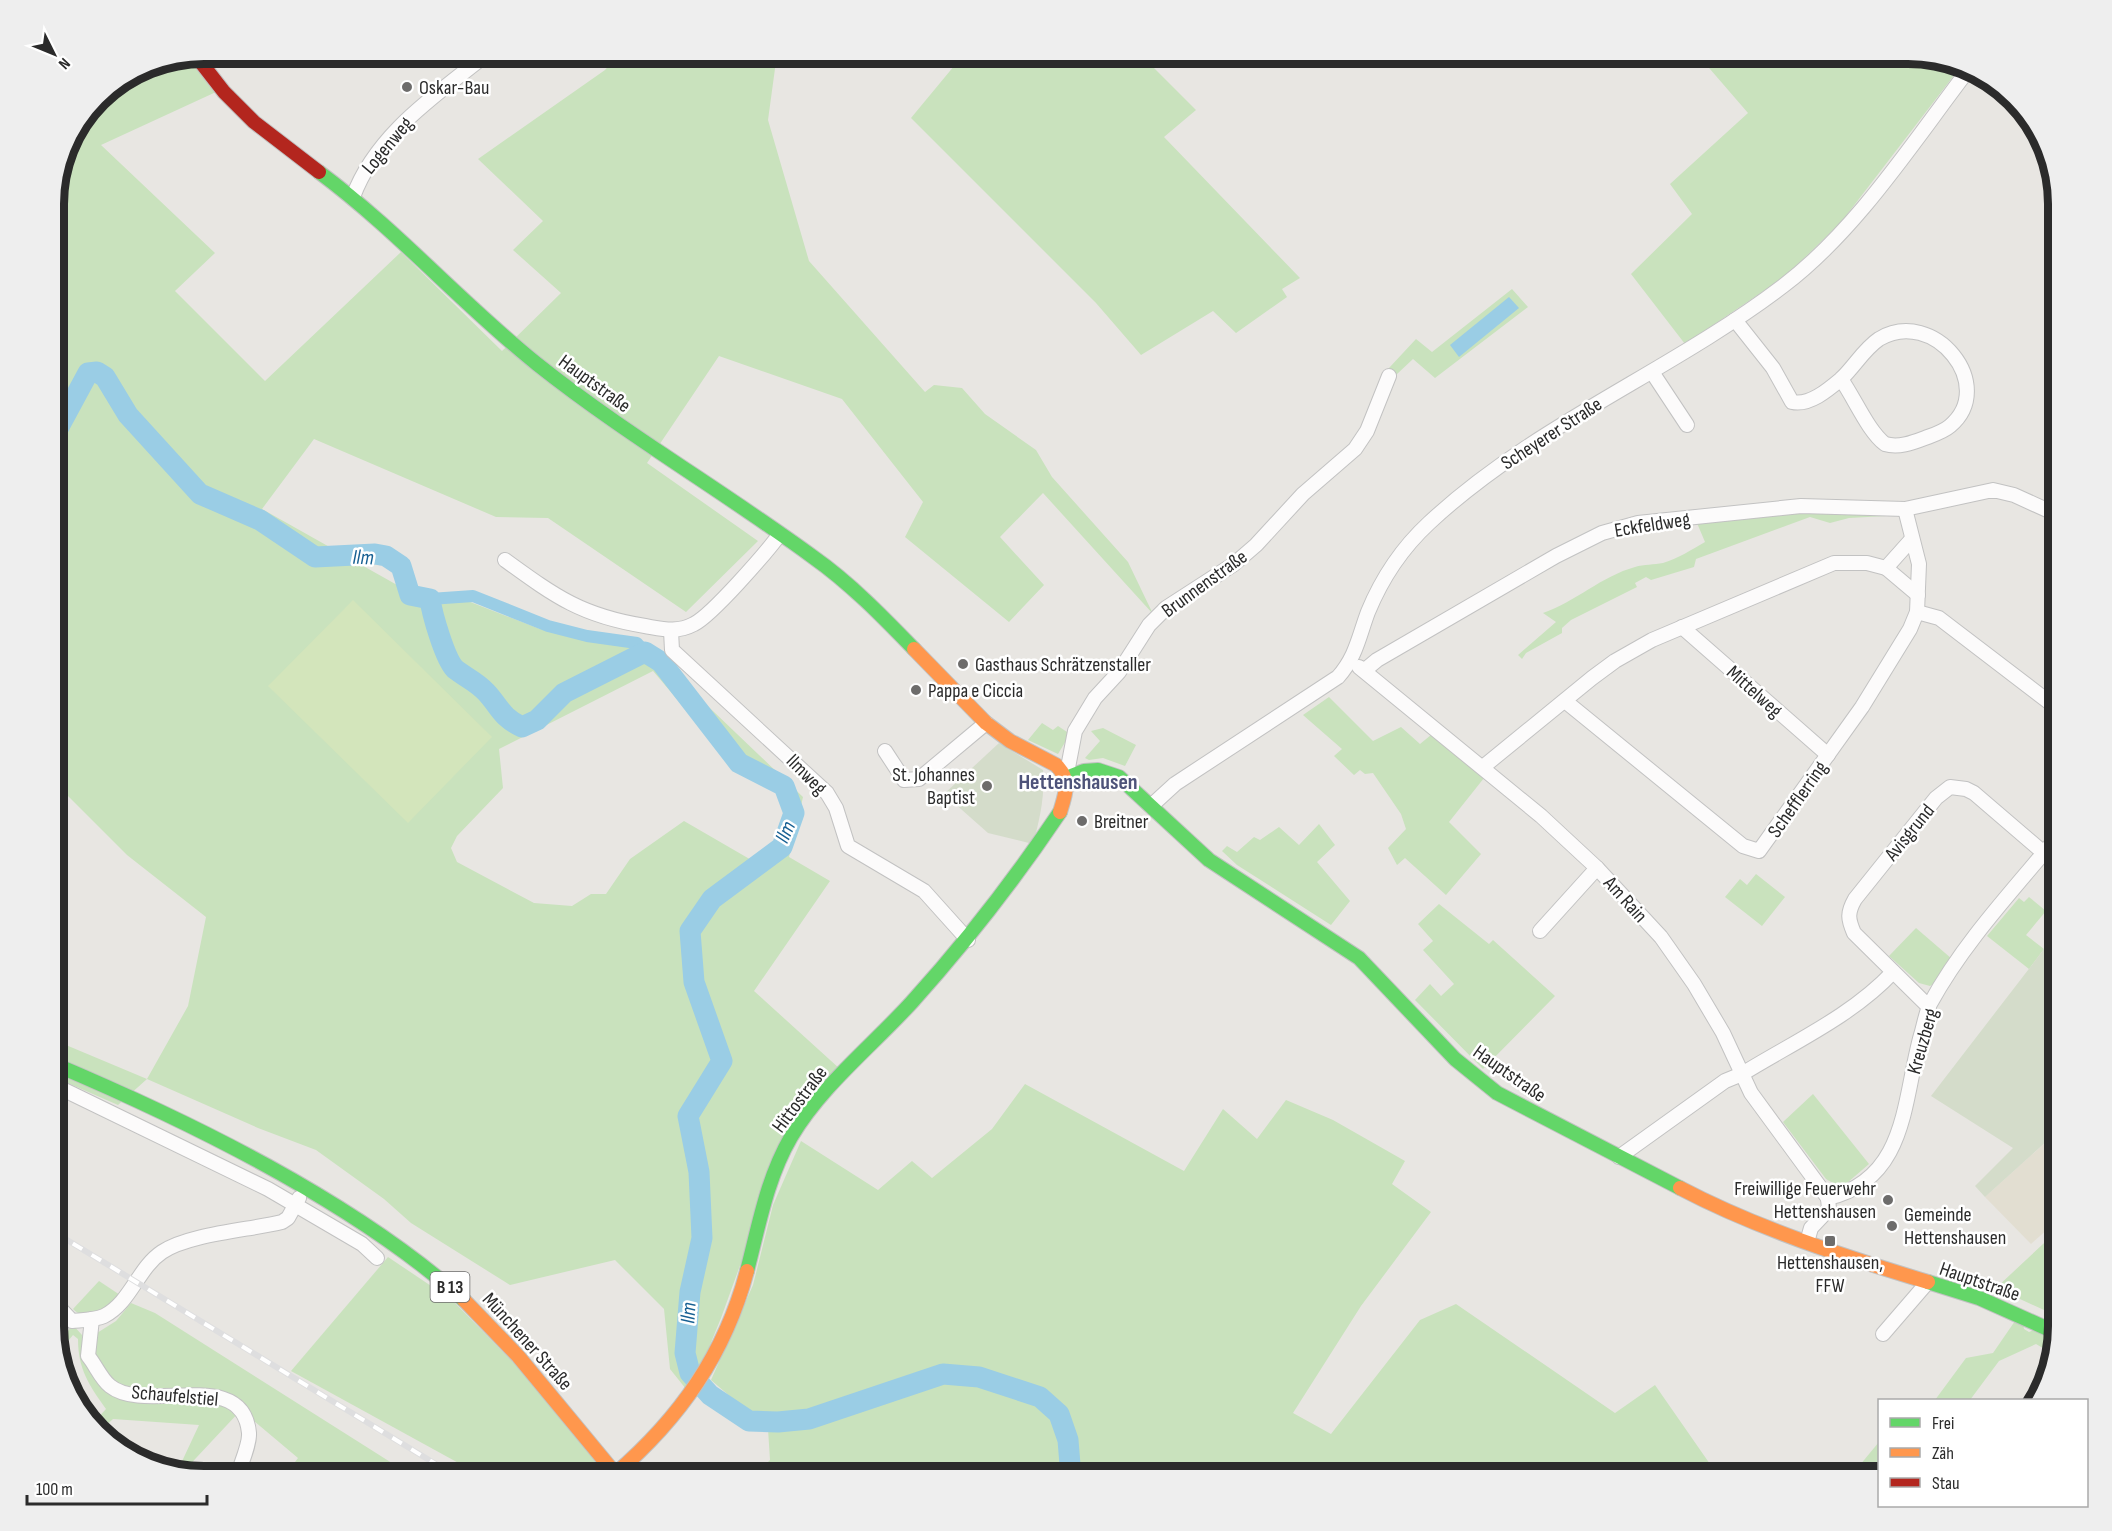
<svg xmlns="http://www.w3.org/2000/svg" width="2112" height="1531" viewBox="0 0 2112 1531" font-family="'Sofia Sans Condensed',sans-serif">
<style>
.education{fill:#e2ded1}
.green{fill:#c9e2bd;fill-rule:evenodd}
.cemetery{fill:#d4dcca}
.pitch{fill:#d3e5bb}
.water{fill:#9acde5}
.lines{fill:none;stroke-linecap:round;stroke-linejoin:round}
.canal{stroke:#9acde5;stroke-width:12}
.river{stroke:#9acde5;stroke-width:21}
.street-casing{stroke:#c2c2c2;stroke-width:16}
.fast-casing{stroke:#c2c2c2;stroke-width:16}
.slow-casing{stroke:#c2c2c2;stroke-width:16}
.jam-casing{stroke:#c2c2c2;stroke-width:16}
.street{stroke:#fcfbfb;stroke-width:14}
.fast{stroke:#63d668;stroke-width:14}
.slow{stroke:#ff974d;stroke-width:14}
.jam{stroke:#b3261e;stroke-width:14}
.rail-casing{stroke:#dededf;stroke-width:6}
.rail{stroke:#fff;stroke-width:4;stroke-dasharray:11;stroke-linecap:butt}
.poi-dot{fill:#6d6c6b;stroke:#fff;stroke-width:2}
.labels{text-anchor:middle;stroke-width:5;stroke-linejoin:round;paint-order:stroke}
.shield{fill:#fff;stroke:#6b6b6b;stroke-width:1.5}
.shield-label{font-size:18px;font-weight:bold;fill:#2b2b2b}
.poi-label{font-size:20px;fill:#2b2b2b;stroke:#fff;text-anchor:start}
.street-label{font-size:20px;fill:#2b2b2b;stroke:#fff}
.water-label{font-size:21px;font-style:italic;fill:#176093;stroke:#fff}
.quarter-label{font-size:22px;font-weight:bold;fill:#4e5379;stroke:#fff}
.rim{fill:none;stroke:#2b2b2b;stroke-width:8}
</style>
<rect width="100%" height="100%" fill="#e8e6e2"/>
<path class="education" d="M2056 1133 2058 1220 2031 1244 1985 1197Z"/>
<g class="green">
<path d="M619 54H777L768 120 809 261 925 392 934 385 962 388 985 414 1036 450 1052 477 1128 562 1153 614 1043 493 1000 537 1044 585 1009 622 905 537 923 502 842 399 719 356 647 463 758 541 686 612 548 518 496 517 314 439 262 509 422 599 460 598 540 629 647 648 803 797 789 857 830 881 754 991 840 1069 789 1130 721 1318 708 1350 686 1389 670 1369 664 1309 615 1260 510 1285 411 1223 384 1199 316 1150 258 1128 147 1079 118 1105 54 1077V1040L147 1079 188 1006 206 917 127 855 54 782V195L70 138 105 92 147 65 189 57 216 92 101 145 215 253 175 291 265 381 401 252 502 351 561 293 513 250 543 221 478 159 605 70ZM653 671 739 772 780 790 787 809 773 848 753 861 684 821 630 859 606 894H591L572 906 534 903 457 862 451 848 457 836 503 788 499 749Z"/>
<path d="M964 54H1140L1196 110 1164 137 1300 278 1282 289 1287 297 1236 333 1213 311 1141 355 1096 303 911 118Z"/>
<path d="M1697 54H1908L1962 65 1842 221 1786 276 1685 344 1631 274 1692 214 1670 184 1748 113Z"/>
<path d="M1512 289 1528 307 1435 378 1413 359 1396 375 1389 368 1416 339 1432 352Z"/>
<path d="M1809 510H1876L1886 516 1849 518 1830 523 1810 517 1696 559 1694 567 1651 580 1646 577 1635 583 1637 587 1571 620 1562 628V633L1526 653 1522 659 1518 655 1556 622 1543 613C1575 602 1602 576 1635 567 1644 564 1654 565 1663 563 1679 558 1691 550 1705 542L1697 523Z"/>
<path d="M1329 697 1373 741 1401 727 1420 744 1431 735 1484 778 1449 822 1481 854 1446 895 1405 858 1397 865 1388 848 1406 829 1401 814 1373 773 1365 774 1360 770 1354 775 1334 756 1342 749 1303 715Z"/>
<path d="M1042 723 1053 730 1058 726 1070 734 1058 754 1028 740Z"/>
<path d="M1103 728 1136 745 1125 766 1103 758 1089 760 1085 758 1100 741 1091 731Z"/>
<path d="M1319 824 1335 845 1317 862 1350 901 1331 925 1237 865 1222 851 1227 846 1237 852 1254 837 1260 840 1279 827 1299 845Z"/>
<path d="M1756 874 1785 897 1762 926 1725 897 1740 879 1747 885Z"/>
<path d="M2029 897 2046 911 2026 935 2044 949 2029 969 1987 936 2019 898 2024 902Z"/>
<path d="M1439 904 1489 944 1493 940 1555 996 1483 1069 1415 1000 1430 984 1441 996 1454 984 1423 950 1433 941 1418 924Z"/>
<path d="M1916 928 1952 959 1936 982 1930 986 1919 983 1889 956Z"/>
<path d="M1025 1084 1184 1171 1223 1109 1257 1139 1286 1100 1333 1120 1405 1161 1392 1184 1431 1212 1361 1306 1293 1413 1331 1434 1420 1320 1456 1304 1615 1413 1655 1385 1719 1477H753L770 1460 768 1429 711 1380 753 1285 773 1205 801 1141 878 1190 912 1161 932 1178 992 1129Z"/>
<path d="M1813 1094 1869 1164 1847 1183 1838 1186 1826 1179 1783 1122Z"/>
<path d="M2058 1230V1246L2048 1304 2056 1306 2055 1315 1996 1288Z"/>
<path d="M388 1257 452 1300 516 1365 609 1477H484L291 1371Z"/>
<path d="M99 1281 120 1295C112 1305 84 1323 73 1309Z"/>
<path d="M131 1303 155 1313 414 1477H326L310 1467 305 1477H284L298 1458 241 1410 182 1473 177 1472 199 1425 113 1419 100 1431 93 1423 106 1409C89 1385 78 1369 78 1339L73 1335 59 1352 57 1344 73 1325 82 1335 84 1357 112 1383 92 1355 97 1333 116 1321Z"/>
<path d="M2015 1321 2023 1324 2024 1329 2029 1332 2034 1330 2056 1341 2053 1354 2036 1344 1999 1361 1970 1400H1935L1966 1358 1993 1353Z"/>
<path d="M1879 1442V1477H1850Z"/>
</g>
<g class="cemetery">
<path d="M999 743 1043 770C1045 796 1040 818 1033 844L988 833 944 794Z"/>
<path d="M2058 931V1131L1985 1197 1975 1186 2013 1148 1931 1096Z"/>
</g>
<path class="pitch" d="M353 600 492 737 408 823 268 686Z"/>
<path class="water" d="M1509 297 1519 308 1459 357 1450 345Z"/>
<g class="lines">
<path class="canal" d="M430 599 473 596 548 626 587 636 637 643 645 652"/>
<path class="river" d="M54 436 88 373 97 372 105 377 128 415 200 494 260 520 315 557 375 554 386 556 401 566 410 595 430 599C432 614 445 659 455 669 465 677 477 682 486 692 500 707 501 717 522 727L537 720 564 693 645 652 661 662 739 763 784 786 794 813 782 847 712 899 690 931 694 982 722 1061 688 1116 699 1172 702 1238 690 1292 685 1353 690 1373 710 1395 749 1421 778 1422 809 1419 943 1374 979 1377 1040 1397 1059 1414 1068 1440 1071 1477"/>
<defs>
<g id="street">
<path d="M353 197C376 134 436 95 487 54"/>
<path d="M1735 320 1773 368 1792 402C1809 406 1828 390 1841 379 1855 399 1868 431 1885 444 1898 448 1912 443 1925 438 1933 435 1943 432 1950 426 1998 386 1934 306 1879 339 1864 349 1854 367 1841 379"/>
<path d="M1652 372 1687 425"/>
<path d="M1911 540 1886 568 1918 595"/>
<path d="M505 560C556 597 582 616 645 626 663 629 677 633 694 624 712 615 766 553 780 534"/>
<path d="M1917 612 1939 618 2058 709"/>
<path d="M1682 627 1828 755"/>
<path d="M671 631 672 650 827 793 836 808 848 846 924 891 968 940"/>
<path d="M1359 667 1541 816 1597 868 1661 937 1694 984 1723 1033 1751 1093 1828 1198"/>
<path d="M1365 670 1377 660 1556 556 1602 533 1638 523 1801 506 1905 509 1993 490 2014 495 2058 515"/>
<path d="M1565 701 1743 846 1759 851 1862 707 1910 629 1917 612 1919 564 1905 509"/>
<path d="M885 751 904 780 919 779 986 723"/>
<path d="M1483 767 1592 678 1615 661 1652 640 1834 563H1867L1886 568"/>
<path d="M1066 778 1075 731 1095 698 1119 672 1149 625 1166 608 1234 564 1256 545 1303 494 1355 449 1367 431 1389 376"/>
<path d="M1151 806 1175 784 1338 677C1356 657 1359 636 1368 612 1382 578 1402 548 1429 523 1534 425 1670 372 1783 286 1857 230 1913 142 1969 69"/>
<path d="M1540 931 1597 868"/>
<path d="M1929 1007 1854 933C1848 919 1847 913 1855 899L1936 798 1950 787 1966 789 1974 793 2044 853"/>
<path d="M54 1085 268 1189 362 1244 377 1258"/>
<path d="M1619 1157 1725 1081 1742 1074C1792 1043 1852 1016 1893 972"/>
<path d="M1807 1242 1811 1228 1829 1209 1828 1198C1908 1179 1903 1099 1921 1035 1924 1025 1926 1013 1930 1004 1963 943 2014 889 2058 836"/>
<path d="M54 1302 72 1321C83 1320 95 1320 104 1316 131 1302 138 1268 162 1252 189 1234 249 1230 282 1222L288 1218 299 1198"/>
<path d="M92 1319 88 1356C95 1364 101 1379 110 1386 146 1415 243 1366 249 1433 250 1445 240 1465 237 1477"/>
<path d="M1883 1334 1927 1283"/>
</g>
<g id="fast">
<path d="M319 172C397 230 462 304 537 364 625 434 723 491 813 557 850 583 883 617 914 649"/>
<path d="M1066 778 1084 771 1098 770 1119 777 1209 860 1359 958 1455 1059 1497 1093 1680 1188"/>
<path d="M54 1064C191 1122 353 1201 464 1300"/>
<path d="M747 1271C759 1225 767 1178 791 1137 822 1085 872 1046 912 1002 966 942 1015 879 1060 812"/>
<path d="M1928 1282 1979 1298 2057 1333"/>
</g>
<g id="slow">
<path d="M914 649 986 723 1010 741 1056 765C1071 780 1066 793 1060 812"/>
<path d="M1680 1188C1756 1228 1845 1257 1928 1282"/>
<path d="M464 1300 518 1356 618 1477"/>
<path d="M615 1474C680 1418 725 1354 747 1271"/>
</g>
<path id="jam" d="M196 56 224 92 254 122 319 172"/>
</defs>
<use href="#street" class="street-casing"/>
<use href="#fast" class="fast-casing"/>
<use href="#slow" class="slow-casing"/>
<use href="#jam" class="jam-casing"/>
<use href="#street" class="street"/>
<use href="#fast" class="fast"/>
<use href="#slow" class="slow"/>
<use href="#jam" class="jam"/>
<defs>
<path id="rail" d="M54 1232 457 1477"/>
</defs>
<use href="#rail" class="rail-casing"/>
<use href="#rail" class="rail"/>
</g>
<g class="poi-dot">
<circle cx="407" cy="87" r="6"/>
<circle cx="963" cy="664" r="6"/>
<circle cx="916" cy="690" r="6"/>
<circle cx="987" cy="786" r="6"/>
<circle cx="1082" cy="821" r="6"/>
<circle cx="1888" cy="1200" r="6"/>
<circle cx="1892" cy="1226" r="6"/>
<rect x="1824" y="1235" width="12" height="12" rx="3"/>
</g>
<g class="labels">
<rect class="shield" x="430.5" y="1272" width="39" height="30" rx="4.5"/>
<g class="shield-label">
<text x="450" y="1293">B 13</text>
</g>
<g class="poi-label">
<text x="419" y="94">Oskar-Bau</text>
<text x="975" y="671">Gasthaus Schrätzenstaller</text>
<text x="928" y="697">Pappa e Ciccia</text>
<text x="975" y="781" text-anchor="end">St. Johannes<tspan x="975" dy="23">Baptist</tspan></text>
<text x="1094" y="828">Breitner</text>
<text x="1876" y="1195" text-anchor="end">Freiwillige Feuerwehr<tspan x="1876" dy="23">Hettenshausen</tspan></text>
<text x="1904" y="1221">Gemeinde<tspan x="1904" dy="23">Hettenshausen</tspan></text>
<text x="1830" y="1269" text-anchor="middle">Hettenshausen,<tspan x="1830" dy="23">FFW</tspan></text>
</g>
<g class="street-label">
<text transform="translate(387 145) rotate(-50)" y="7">Logenweg</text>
<text transform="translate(595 383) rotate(36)" y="7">Hauptstraße</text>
<text transform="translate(1551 433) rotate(-33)" y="7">Scheyerer Straße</text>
<text transform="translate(1652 524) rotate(-9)" y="7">Eckfeldweg</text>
<text transform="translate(1204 583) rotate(-36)" y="7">Brunnenstraße</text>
<text transform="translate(1755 691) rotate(42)" y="7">Mittelweg</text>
<text transform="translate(807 774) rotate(45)" y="7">Ilmweg</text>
<text transform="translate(1797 799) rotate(-55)" y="7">Schefflerring</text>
<text transform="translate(1909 832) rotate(-51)" y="7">Avisgrund</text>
<text transform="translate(1626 899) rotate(48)" y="7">Am Rain</text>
<text transform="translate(1922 1041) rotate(-74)" y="7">Kreuzberg</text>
<text transform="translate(1510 1073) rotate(35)" y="7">Hauptstraße</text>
<text transform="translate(799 1099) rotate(-53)" y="7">Hittostraße</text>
<text transform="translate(1980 1281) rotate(19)" y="7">Hauptstraße</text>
<text transform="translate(528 1341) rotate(48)" y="7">Münchener Straße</text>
<text transform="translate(175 1395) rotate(5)" y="7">Schaufelstiel</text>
</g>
<g class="water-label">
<text transform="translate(363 557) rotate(2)" y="7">Ilm</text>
<text transform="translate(785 832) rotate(-66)" y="7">Ilm</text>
<text transform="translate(688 1313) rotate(-86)" y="7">Ilm</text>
</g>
<g class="quarter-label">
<text x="1078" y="789">Hettenshausen</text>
</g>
</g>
<path d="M0 0H2112V1531H0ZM204 64H1908A140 140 0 0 1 2048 204V1326A140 140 0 0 1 1908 1466H204A140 140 0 0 1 64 1326V204A140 140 0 0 1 204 64Z" fill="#eee" fill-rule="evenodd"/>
<path class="rim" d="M204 64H1908A140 140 0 0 1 2048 204V1326A140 140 0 0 1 1908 1466H204A140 140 0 0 1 64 1326V204A140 140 0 0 1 204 64Z"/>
<rect x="1878" y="1399" width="210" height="108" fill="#ffffff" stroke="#aaaaaa" stroke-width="1.5"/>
<rect x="1890" y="1418" width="30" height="9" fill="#63d668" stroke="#aaaaaa" stroke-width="1.5"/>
<text x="1932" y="1429" font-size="18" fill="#2b2b2b">Frei</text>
<rect x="1890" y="1448" width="30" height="9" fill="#ff974d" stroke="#aaaaaa" stroke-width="1.5"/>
<text x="1932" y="1459" font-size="18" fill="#2b2b2b">Zäh</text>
<rect x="1890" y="1478" width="30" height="9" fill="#b3261e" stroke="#aaaaaa" stroke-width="1.5"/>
<text x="1932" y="1489" font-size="18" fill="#2b2b2b">Stau</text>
<g transform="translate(54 54) rotate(133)" stroke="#ffffff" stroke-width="4.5" paint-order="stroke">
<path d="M0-4.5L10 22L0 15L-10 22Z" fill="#2b2b2b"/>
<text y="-9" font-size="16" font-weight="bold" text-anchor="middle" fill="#2b2b2b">N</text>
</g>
<path d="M27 1495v9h180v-9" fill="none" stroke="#2b2b2b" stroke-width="3"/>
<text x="36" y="1495" font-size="18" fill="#2b2b2b" stroke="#ffffff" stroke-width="4.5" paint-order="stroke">100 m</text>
</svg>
